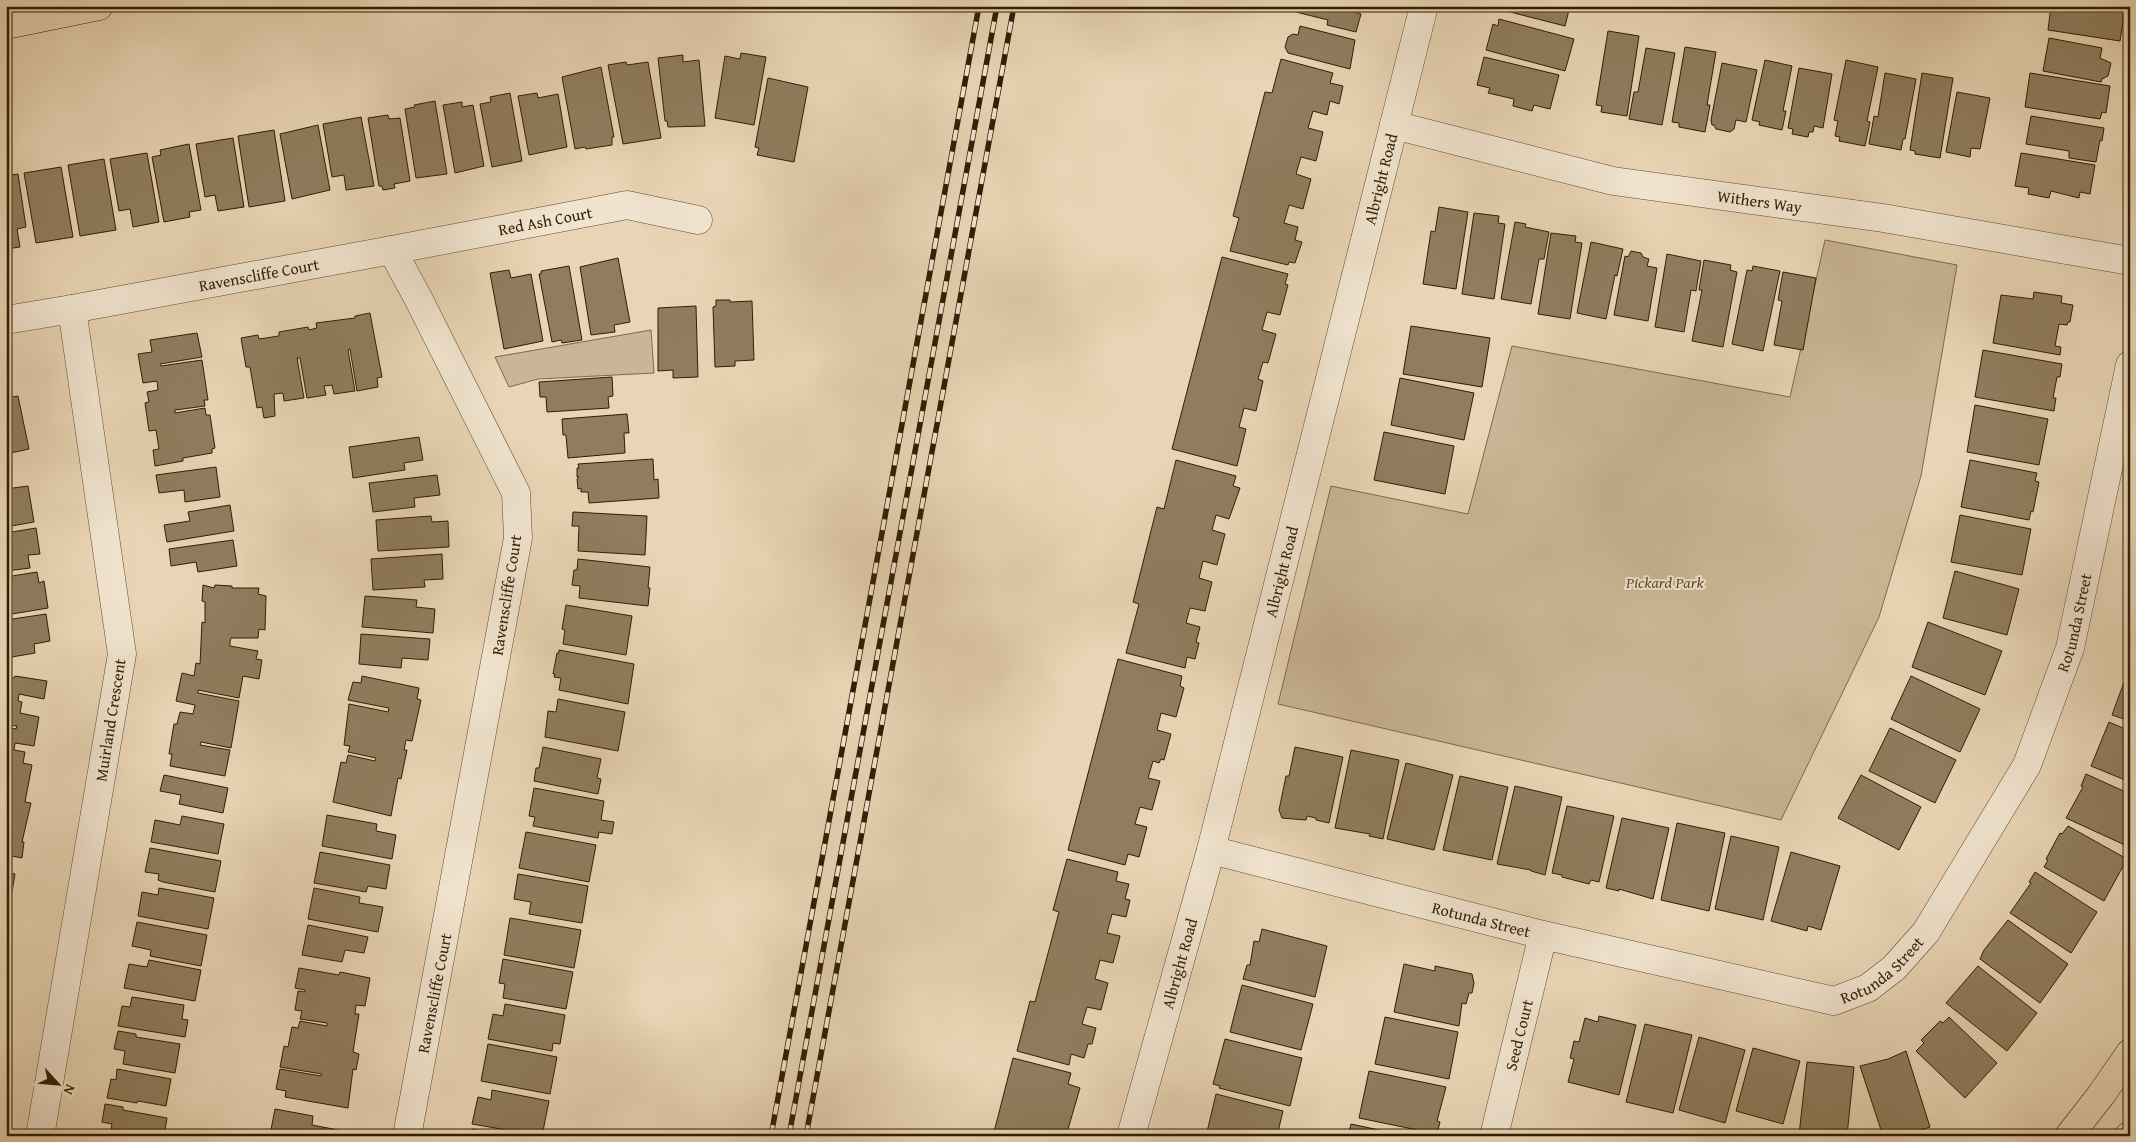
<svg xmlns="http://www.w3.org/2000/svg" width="2136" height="1142" viewBox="0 0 2136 1142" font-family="'Gentium Book Plus',serif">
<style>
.green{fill:#cab696;stroke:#7d6a4c}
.building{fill:#907d5f;stroke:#301d01}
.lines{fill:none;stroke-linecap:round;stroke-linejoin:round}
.minor-casing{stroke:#5e4b2e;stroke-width:29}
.major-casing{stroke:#301d01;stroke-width:29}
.minor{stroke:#f1e4cf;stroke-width:28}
.major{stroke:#e9d5b5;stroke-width:28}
.rail-casing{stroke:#301d01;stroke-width:5.5}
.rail{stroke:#f1e4cf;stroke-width:4;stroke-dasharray:11;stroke-linecap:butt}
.labels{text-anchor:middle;stroke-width:4;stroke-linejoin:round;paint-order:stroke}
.street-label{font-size:16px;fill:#301d01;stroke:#f1e4cf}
.park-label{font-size:16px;font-style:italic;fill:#5e4b2e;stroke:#f1e4cf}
</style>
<rect width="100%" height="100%" fill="#e9d5b5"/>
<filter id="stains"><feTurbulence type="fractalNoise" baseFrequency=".004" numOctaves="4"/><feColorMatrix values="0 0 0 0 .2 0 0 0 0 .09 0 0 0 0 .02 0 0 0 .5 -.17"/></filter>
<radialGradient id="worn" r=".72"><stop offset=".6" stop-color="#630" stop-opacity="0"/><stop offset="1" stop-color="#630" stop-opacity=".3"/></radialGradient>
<g class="green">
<path d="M1825 240 1957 265 1921 476 1879 617 1781 820 1278 704 1331 486 1468 514 1512 346 1790 397Z"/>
<path d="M651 330 654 373 538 379 509 387 495 357Z"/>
</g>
<g class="building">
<path d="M1289 6H1352L1351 11 1361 14 1356 32 1327 25 1328 20 1288 10Z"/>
<path d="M1507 6H1570L1565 26 1506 11Z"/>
<path d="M2051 6H2111L2125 9 2120 41 2048 30Z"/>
<path d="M1499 19 1574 39 1565 71 1486 50 1493 24 1498 26Z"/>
<path d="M1300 26 1355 40 1350 69 1288 53 1285 47 1288 37 1293 34 1298 35Z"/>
<path d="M1608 31 1639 36 1627 116 1601 112 1602 106 1596 105Z"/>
<path d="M2049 38 2102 48 2100 58 2111 63 2108 76 2102 79 2101 82 2043 71Z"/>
<path d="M1685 47 1716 52 1707 105H1710L1705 132 1679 127V123L1672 122Z"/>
<path d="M1646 48 1675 53 1662 125 1629 119 1634 92H1638Z"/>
<path d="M741 53 766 57 754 125 715 118 725 56 740 59Z"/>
<path d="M683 55V62L699 60 705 126 668 127 667 121H665L658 58Z"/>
<path d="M1484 57 1559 75 1550 109 1534 105 1532 111 1513 106 1514 99 1488 93 1490 88 1477 85Z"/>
<path d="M1281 59 1333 73 1330 83 1343 86 1339 104 1330 101 1327 115 1313 111 1308 128 1323 132 1316 161 1301 157 1296 174 1311 179 1303 209 1289 205 1284 223 1298 227 1295 240 1302 242 1295 263 1289 262 1288 265 1230 251 1239 218 1233 216 1265 92 1272 93Z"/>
<path d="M1765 60 1792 66 1783 111H1786L1782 130 1759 125 1760 122 1752 120Z"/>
<path d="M1846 60 1878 67 1867 121 1870 122 1865 146 1839 141 1840 137 1835 136 1838 121 1834 120Z"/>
<path d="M626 62 627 65 648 62 661 138 623 144 608 65Z"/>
<path d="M1722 63 1757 70 1746 122 1736 120 1734 129 1730 132 1716 129 1714 125H1712L1711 120Z"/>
<path d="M601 67 614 137H612V145L586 149 585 147 575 149 562 77Z"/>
<path d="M1799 68 1832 74 1823 128 1814 126 1813 132H1809L1808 137 1792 134 1793 129 1788 128Z"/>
<path d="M1885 73 1916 79 1905 139H1903L1901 150 1869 144 1874 116 1878 117Z"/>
<path d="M1922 73 1953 78 1940 158 1915 154V151L1910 150Z"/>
<path d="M2030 73 2110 86 2106 113 2102 112 2100 119 2025 107Z"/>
<path d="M768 78 808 87 794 162 757 155 759 148 755 147Z"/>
<path d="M1957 92 1990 98 1980 149 1971 148 1970 157 1946 152Z"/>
<path d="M510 93 522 161 492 167 480 104 491 102 490 97Z"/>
<path d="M537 93 538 98 558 94 567 147 529 155 518 96Z"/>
<path d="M435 101 447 174 416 178 405 109 415 107 414 105Z"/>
<path d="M462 102V107L473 105 484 166 455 173 443 105Z"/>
<path d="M388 115 389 119 400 118 410 181 394 184 395 188 383 190 382 186H379L368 118Z"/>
<path d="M2031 116 2104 128 2102 141 2100 140 2096 162 2069 158V151L2026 144Z"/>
<path d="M361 117 374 186 346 190 344 175 332 177 323 124Z"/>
<path d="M318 125 330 190 292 199 280 134Z"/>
<path d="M274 130 285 201 249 207 238 136Z"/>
<path d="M233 138 244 207 218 211 215 195 205 197 196 144Z"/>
<path d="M189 144 201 210 189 212 190 217 164 222 152 157 161 155 160 150Z"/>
<path d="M147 153 159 222 133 227 130 209 119 211 110 159Z"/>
<path d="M2021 153 2095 165 2090 194 2080 192 2079 198 2051 191 2049 198 2028 194 2029 188 2015 186Z"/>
<path d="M104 159 116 230 80 236 68 165Z"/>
<path d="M61 167 73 237 36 243 24 173Z"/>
<path d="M18 174 26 227 17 229 20 247 6 249V176Z"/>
<path d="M1439 207 1468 212 1456 289 1423 284 1431 231 1435 232Z"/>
<path d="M1474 213 1499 216 1498 223 1505 224 1494 299 1462 294Z"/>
<path d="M1515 222 1526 224 1525 227 1549 232 1544 259H1539L1531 304 1501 299Z"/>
<path d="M1551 233 1576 236 1575 242 1582 243 1570 319 1538 314Z"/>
<path d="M1591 242 1623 249 1617 276 1615 275 1606 319 1577 313Z"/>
<path d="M1631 251 1641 253 1643 257 1649 259 1647 266 1657 268 1648 321 1614 315 1625 256 1628 257Z"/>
<path d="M1667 254 1701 261 1696 291 1691 290 1684 332 1655 327Z"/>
<path d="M1222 257 1288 274 1285 284 1288 285 1280 315 1267 312 1262 330 1276 334 1268 363 1263 362 1258 379 1263 381 1256 411 1244 408 1239 427 1246 429 1237 466 1172 449Z"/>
<path d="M618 258 630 322 614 325 615 332 591 335 580 267Z"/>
<path d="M1704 260 1731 265 1730 270 1737 272 1723 347 1692 341 1702 290H1699Z"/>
<path d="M569 266 582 340 562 343 561 340 552 342 539 274H541V271Z"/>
<path d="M1753 266 1780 271 1763 351 1732 344 1747 270 1752 271Z"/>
<path d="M509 270 511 278 531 274 543 341 504 349 490 273Z"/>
<path d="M1783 272 1816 278 1803 350 1774 345 1782 301 1778 300Z"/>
<path d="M2034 292 2062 296 2061 303 2073 305 2070 322H2068L2067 325 2059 324 2055 346 2061 347 2060 355 1993 343 2001 295 2033 299Z"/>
<path d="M716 300H730V302L752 301 754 360 735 361V366L715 367 713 307 716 306Z"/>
<path d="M696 306 698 377 673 378V370L658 371V308Z"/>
<path d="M370 313 382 377 377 378 378 387 357 391 350 349 348 350 355 391 334 394 332 385 324 386 326 395 307 398 300 358H297L304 398 284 401 283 393 274 394 275 416 264 418 262 407 257 408 250 367H246L241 338 258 335 259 339 279 336V332L308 327 309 330 317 328 316 323 355 318V316Z"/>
<path d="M1411 326 1490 338 1482 387 1403 374Z"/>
<path d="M197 333 202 357 160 364 161 366 202 360 208 400H204L205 406 175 410V413L205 408 206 415H210L215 448 212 449V453L183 458V461L155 466 153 450 159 449 156 430 149 431 145 403 149 402 147 392 158 390 157 381 143 383 138 354 152 352 150 340Z"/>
<path d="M1983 350 2062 364 2060 377H2057L2053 398H2056L2054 411 1975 397Z"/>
<path d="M612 377 613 396 608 397 609 408 547 412 546 397H540L539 382Z"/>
<path d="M1400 378 1474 393 1464 440 1391 425Z"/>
<path d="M6 381H9L12 397 18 396 29 449 6 454Z"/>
<path d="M1975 405 2048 419 2039 465 1967 452Z"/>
<path d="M627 414 629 433H624L625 453 568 458 566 435H563L562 419Z"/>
<path d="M1384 432 1454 446 1445 494 1374 480Z"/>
<path d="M419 437 423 460 404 463 405 470 353 478 349 447Z"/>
<path d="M653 459 654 480 658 479 659 498 589 503 588 492H581V488L578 489 577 479 579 477H577V468H579L578 464Z"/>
<path d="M1176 460 1236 476 1233 486 1240 488 1229 519 1216 515 1212 530 1225 534 1217 565 1203 561 1199 578 1212 582 1205 611 1190 608 1186 623 1200 627 1196 642 1199 643 1195 659 1187 657 1185 668 1126 653 1139 604 1133 602 1157 507 1164 509Z"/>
<path d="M1970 460 2037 473 2035 481 2039 482 2033 512 2031 511 2029 520 1961 507Z"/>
<path d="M216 467 220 497 185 502 184 490 159 493 156 475Z"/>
<path d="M437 475 440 495 414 498 415 507 373 512 369 483Z"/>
<path d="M28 486 34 522 6 527V489Z"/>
<path d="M230 505 234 531 167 542 164 525 190 521 188 512Z"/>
<path d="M573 512 647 516 645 555 578 551 579 526H572Z"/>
<path d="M1960 515 2031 529 2022 575 1951 562Z"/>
<path d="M431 516 432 522 448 521 449 547 378 551 376 520Z"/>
<path d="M36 528 40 554 28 555 30 568 6 571V533Z"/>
<path d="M233 540 237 566 198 572 196 562 171 566 169 549Z"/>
<path d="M442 554 443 579 424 580 425 587 373 590 371 559Z"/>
<path d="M578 559 650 567 648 588H650L648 606 579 598 580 586 572 585 574 570H577Z"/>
<path d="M1955 571 2019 589 2007 635 1943 618Z"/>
<path d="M37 572 39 583 44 581 48 608 6 615V577Z"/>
<path d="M203 585 214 588 215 585 232 586V588H259L258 594 266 596 265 630 259 629 258 638H231L230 642V646L258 651 256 659 262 660 259 679 243 676 239 698 198 690V693L239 701 231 748 201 742 200 745 230 750 225 776 170 766 172 754H169L174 724H177L180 712 193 714 195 705 176 701 182 673 194 676 196 663 200 664 202 622 205 623V602L202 601Z"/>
<path d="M365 596 417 600 416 607 435 609 433 633 362 627Z"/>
<path d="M566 605 632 616 626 655 563 644 565 630 562 629Z"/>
<path d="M46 614 50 641 34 644 35 653 6 658V620Z"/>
<path d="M1928 622 2002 651 1985 695 1912 667Z"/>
<path d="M361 634 430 639 428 660 402 658 401 668 359 664Z"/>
<path d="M559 650 634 664 628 704 559 690 561 678 554 677 555 674H553L557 653H559Z"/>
<path d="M1118 659 1182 676 1180 686 1184 688 1176 717 1161 713 1157 730 1171 734 1164 760 1161 759 1159 763 1153 761 1148 778 1160 781 1152 810 1140 807 1135 824 1147 827 1139 857 1128 854 1125 865 1068 850Z"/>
<path d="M2128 671 2130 672V721L2112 715Z"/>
<path d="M15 676 47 681 44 699 19 694 18 701 22 702 20 713 39 717 34 746 15 743 14 750 25 752 23 763 32 765 25 802 31 803 22 842H24L22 858 6 855V727L16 729 17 726 6 725V677L14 678Z"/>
<path d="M362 676 419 688 417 699 421 700 412 741 406 740 404 750H407L401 779 398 778 391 816 333 802 341 762 346 763 348 755 375 761 376 758 348 752 350 746 344 745 349 704 388 712 389 708 348 700 353 682 361 683Z"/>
<path d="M1911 676 1980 709 1960 752 1891 719Z"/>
<path d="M558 699 625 712 618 751 545 737 548 711 556 712Z"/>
<path d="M2109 722 2130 731V782L2091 766Z"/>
<path d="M1890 728 1956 760 1935 803 1869 771Z"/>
<path d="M543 747 601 759 597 778 601 779 598 794 534 781 536 768H539Z"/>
<path d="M1295 747 1343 757 1329 823 1316 820V818L1307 816 1306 820 1282 818 1279 810 1286 776H1289Z"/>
<path d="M1351 750 1399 760 1383 839 1369 836 1370 834 1335 828Z"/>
<path d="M1406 763 1453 775 1434 850 1387 839Z"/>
<path d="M2086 774 2130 794V841L2127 846 2066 818 2083 787 2081 786Z"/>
<path d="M164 775 228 788 223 813 179 804 181 795 160 791Z"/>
<path d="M1861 775 1921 807 1899 850 1838 818Z"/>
<path d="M1460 776 1508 787 1492 860 1443 850Z"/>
<path d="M1515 786 1562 797 1545 875 1531 871V870L1497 864Z"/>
<path d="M534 788 604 801 601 820 614 822 612 834 599 832 598 838 533 826 535 817 529 816Z"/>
<path d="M1567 806 1614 816 1599 882 1591 880 1589 884 1562 877V875L1552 873Z"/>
<path d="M327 815 377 824 376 831 396 835 392 859 322 846Z"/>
<path d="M182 816 224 824 218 854 151 842 155 820 180 825Z"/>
<path d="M1622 818 1669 828 1653 899 1619 889V891L1606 888Z"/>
<path d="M1677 823 1725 833 1709 911 1661 900Z"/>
<path d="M2068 826 2127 859 2104 901 2044 867 2048 860 2046 859 2060 833 2062 834Z"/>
<path d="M526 832 596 845 589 882 519 868Z"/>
<path d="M1731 836 1779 847 1763 920 1715 909Z"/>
<path d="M150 848 221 861 215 892 163 882 158 880 159 874 145 872Z"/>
<path d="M320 852 390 865 386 889 368 886 366 892 314 883Z"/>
<path d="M1791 852 1840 866 1821 930 1808 926 1807 931 1771 921Z"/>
<path d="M1067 859 1118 872 1116 881 1129 884 1125 899 1130 900 1126 917 1112 914 1107 933 1120 936 1113 963 1100 960 1095 979 1108 983 1101 1010 1087 1007 1082 1024 1096 1028 1092 1044H1088L1084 1058 1071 1054 1069 1065 1017 1051 1030 1001 1035 1002 1059 912 1053 910Z"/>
<path d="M6 872 15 874 11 898 6 897Z"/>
<path d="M2035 872 2097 912 2071 953 2010 913 2031 883 2029 882Z"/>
<path d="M518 874 588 886 582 923 529 914 531 902 514 899Z"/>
<path d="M159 888 214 898 208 929 138 916 142 892 158 895Z"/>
<path d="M314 888 360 897 359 903 383 907 378 932 308 919Z"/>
<path d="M510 918 581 930 574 968 504 955Z"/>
<path d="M2008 920 2068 964 2040 1003 1980 959 1984 950Z"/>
<path d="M137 922 207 935 201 966 150 956 151 950 132 946Z"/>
<path d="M308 925 368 937 364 953 345 950 342 962 302 955Z"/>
<path d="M1262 929 1327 946 1315 997 1243 979 1247 965H1250L1254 941 1259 942Z"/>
<path d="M503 959 573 972 566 1009 503 998 505 984 499 983Z"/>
<path d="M149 960 201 970 195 1001 124 988 129 964 147 967Z"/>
<path d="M1404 964 1435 971V966L1472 974 1474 983 1472 993H1469L1466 1004 1462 1003 1459 1026 1394 1012Z"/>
<path d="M1978 966 2037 1013 2007 1051 1946 1003Z"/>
<path d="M299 968 339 975 340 972 370 978 365 1006 356 1005 355 1014H359L353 1052 359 1054 356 1070 353 1069 348 1108 285 1097 286 1091 276 1089 280 1069 321 1076 322 1074 280 1067 284 1046 288 1047 292 1027 298 1028 300 1021 327 1026V1023L300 1019 302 1011 295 1010 298 991 305 992V990L295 988Z"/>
<path d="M1242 985 1313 1004 1301 1050 1230 1032Z"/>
<path d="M132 997 184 1005 182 1019 188 1020 185 1037 118 1026 122 1006 130 1007Z"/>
<path d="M505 1004 565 1015 560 1044 553 1043 552 1051 488 1039 493 1014 503 1016Z"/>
<path d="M1599 1016 1636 1025 1619 1095 1568 1082 1574 1059 1570 1058 1574 1041 1579 1042 1585 1018 1598 1022Z"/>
<path d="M1385 1017 1458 1032 1449 1079 1375 1064Z"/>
<path d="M1949 1017 1997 1063 1965 1098 1916 1051 1924 1043 1921 1040 1940 1021 1943 1023Z"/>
<path d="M1645 1024 1692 1035 1673 1113 1626 1102Z"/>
<path d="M118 1031 136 1034V1037L180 1044 175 1073 123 1064 125 1051 114 1049Z"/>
<path d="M1699 1037 1745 1050 1725 1123 1679 1110Z"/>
<path d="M1225 1039 1302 1058 1290 1106 1219 1088 1220 1086 1213 1084Z"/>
<path d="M488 1044 557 1057 550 1094 481 1081Z"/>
<path d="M1753 1048 1800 1061 1783 1124 1736 1111Z"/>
<path d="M1906 1051 1930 1127 1903 1136H1883L1860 1066 1888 1059Z"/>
<path d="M1013 1058 1071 1073 1068 1084 1080 1088 1066 1136H993Z"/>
<path d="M1807 1062 1854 1067 1847 1136 1799 1135Z"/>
<path d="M117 1069 171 1079 166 1106 138 1101 137 1103 107 1098 111 1079 116 1080Z"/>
<path d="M1369 1071 1446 1087 1437 1121 1440 1122 1437 1134 1359 1118Z"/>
<path d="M492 1090 549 1101 542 1136 472 1124 478 1097 491 1100Z"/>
<path d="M1216 1094 1283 1111 1277 1136H1206Z"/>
<path d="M105 1104 123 1107V1110L167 1118 164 1136H110L112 1124 102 1122Z"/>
<path d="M275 1109 313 1116 312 1125 338 1130 337 1136 270 1135Z"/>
<path d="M1351 1124 1407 1136H1348Z"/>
<path d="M472 1129 509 1136H470Z"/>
</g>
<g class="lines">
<defs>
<g id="minor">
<path id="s1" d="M1394 125 1613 181 1883 218 2130 261"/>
<path id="s2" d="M392 250 627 205 698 220"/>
<path id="s3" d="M72 309 392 250 418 298 516 493 518 538 407 1136"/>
<path d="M6 320 72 309 122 654 40 1136"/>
<path id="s4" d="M1211 850 1543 935 1834 1001 1868 988 1894 968 1926 932 2027 765 2070 648 2130 365"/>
<path id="s5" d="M1131 1136 1211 850 1424 6"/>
<path id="s6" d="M1494 1136 1543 935"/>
</g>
<g id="major">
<path d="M6 25 99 6"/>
<path d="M2069 1136 2101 1095 2130 1053"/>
<path d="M2129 1136 2130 1135"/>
</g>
</defs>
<use href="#minor" class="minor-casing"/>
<use href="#major" class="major-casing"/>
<use href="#minor" class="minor"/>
<use href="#major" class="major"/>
<defs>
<g id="rail">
<path d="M771 1136 979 6"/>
<path d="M789 1136 997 6"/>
<path d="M806 1136 1014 6"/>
</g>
</defs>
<use href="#rail" class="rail-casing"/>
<use href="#rail" class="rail"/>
</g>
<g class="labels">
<g class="street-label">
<text dy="6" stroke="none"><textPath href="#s5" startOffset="989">Albright Road</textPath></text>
<text dy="6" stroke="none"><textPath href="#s1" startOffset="374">Withers Way</textPath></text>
<text dy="6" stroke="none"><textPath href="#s2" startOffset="156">Red Ash Court</textPath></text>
<text dy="6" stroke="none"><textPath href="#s3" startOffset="190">Ravenscliffe Court</textPath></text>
<text dy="6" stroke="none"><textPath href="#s5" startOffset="584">Albright Road</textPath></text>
<text transform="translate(506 595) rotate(-81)" y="6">Ravenscliffe Court</text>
<text dy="6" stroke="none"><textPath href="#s4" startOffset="1104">Rotunda Street</textPath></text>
<text transform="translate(110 720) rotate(-81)" y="6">Muirland Crescent</text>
<text dy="6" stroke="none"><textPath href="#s4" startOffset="279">Rotunda Street</textPath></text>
<text dy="6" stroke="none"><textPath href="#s5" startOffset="179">Albright Road</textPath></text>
<text dy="6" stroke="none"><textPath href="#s4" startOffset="699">Rotunda Street</textPath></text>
<text transform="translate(434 993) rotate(-79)" y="6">Ravenscliffe Court</text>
<text dy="6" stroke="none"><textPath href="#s6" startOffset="104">Seed Court</textPath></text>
</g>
<g class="park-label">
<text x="1665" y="588">Pickard Park</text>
</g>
</g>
<rect width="2136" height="1142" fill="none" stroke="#e9d5b5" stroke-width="25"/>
<rect x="8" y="8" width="2121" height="1127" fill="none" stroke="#301d01" stroke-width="2.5"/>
<rect x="12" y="12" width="2111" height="1117" fill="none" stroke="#301d01"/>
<g transform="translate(58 1084) rotate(116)" stroke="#f1e4cf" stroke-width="4" paint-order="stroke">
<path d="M0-4L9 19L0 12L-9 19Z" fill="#301d01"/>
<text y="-8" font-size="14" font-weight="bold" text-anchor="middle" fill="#301d01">N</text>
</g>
<rect width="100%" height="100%" filter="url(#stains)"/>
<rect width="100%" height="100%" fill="url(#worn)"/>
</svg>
